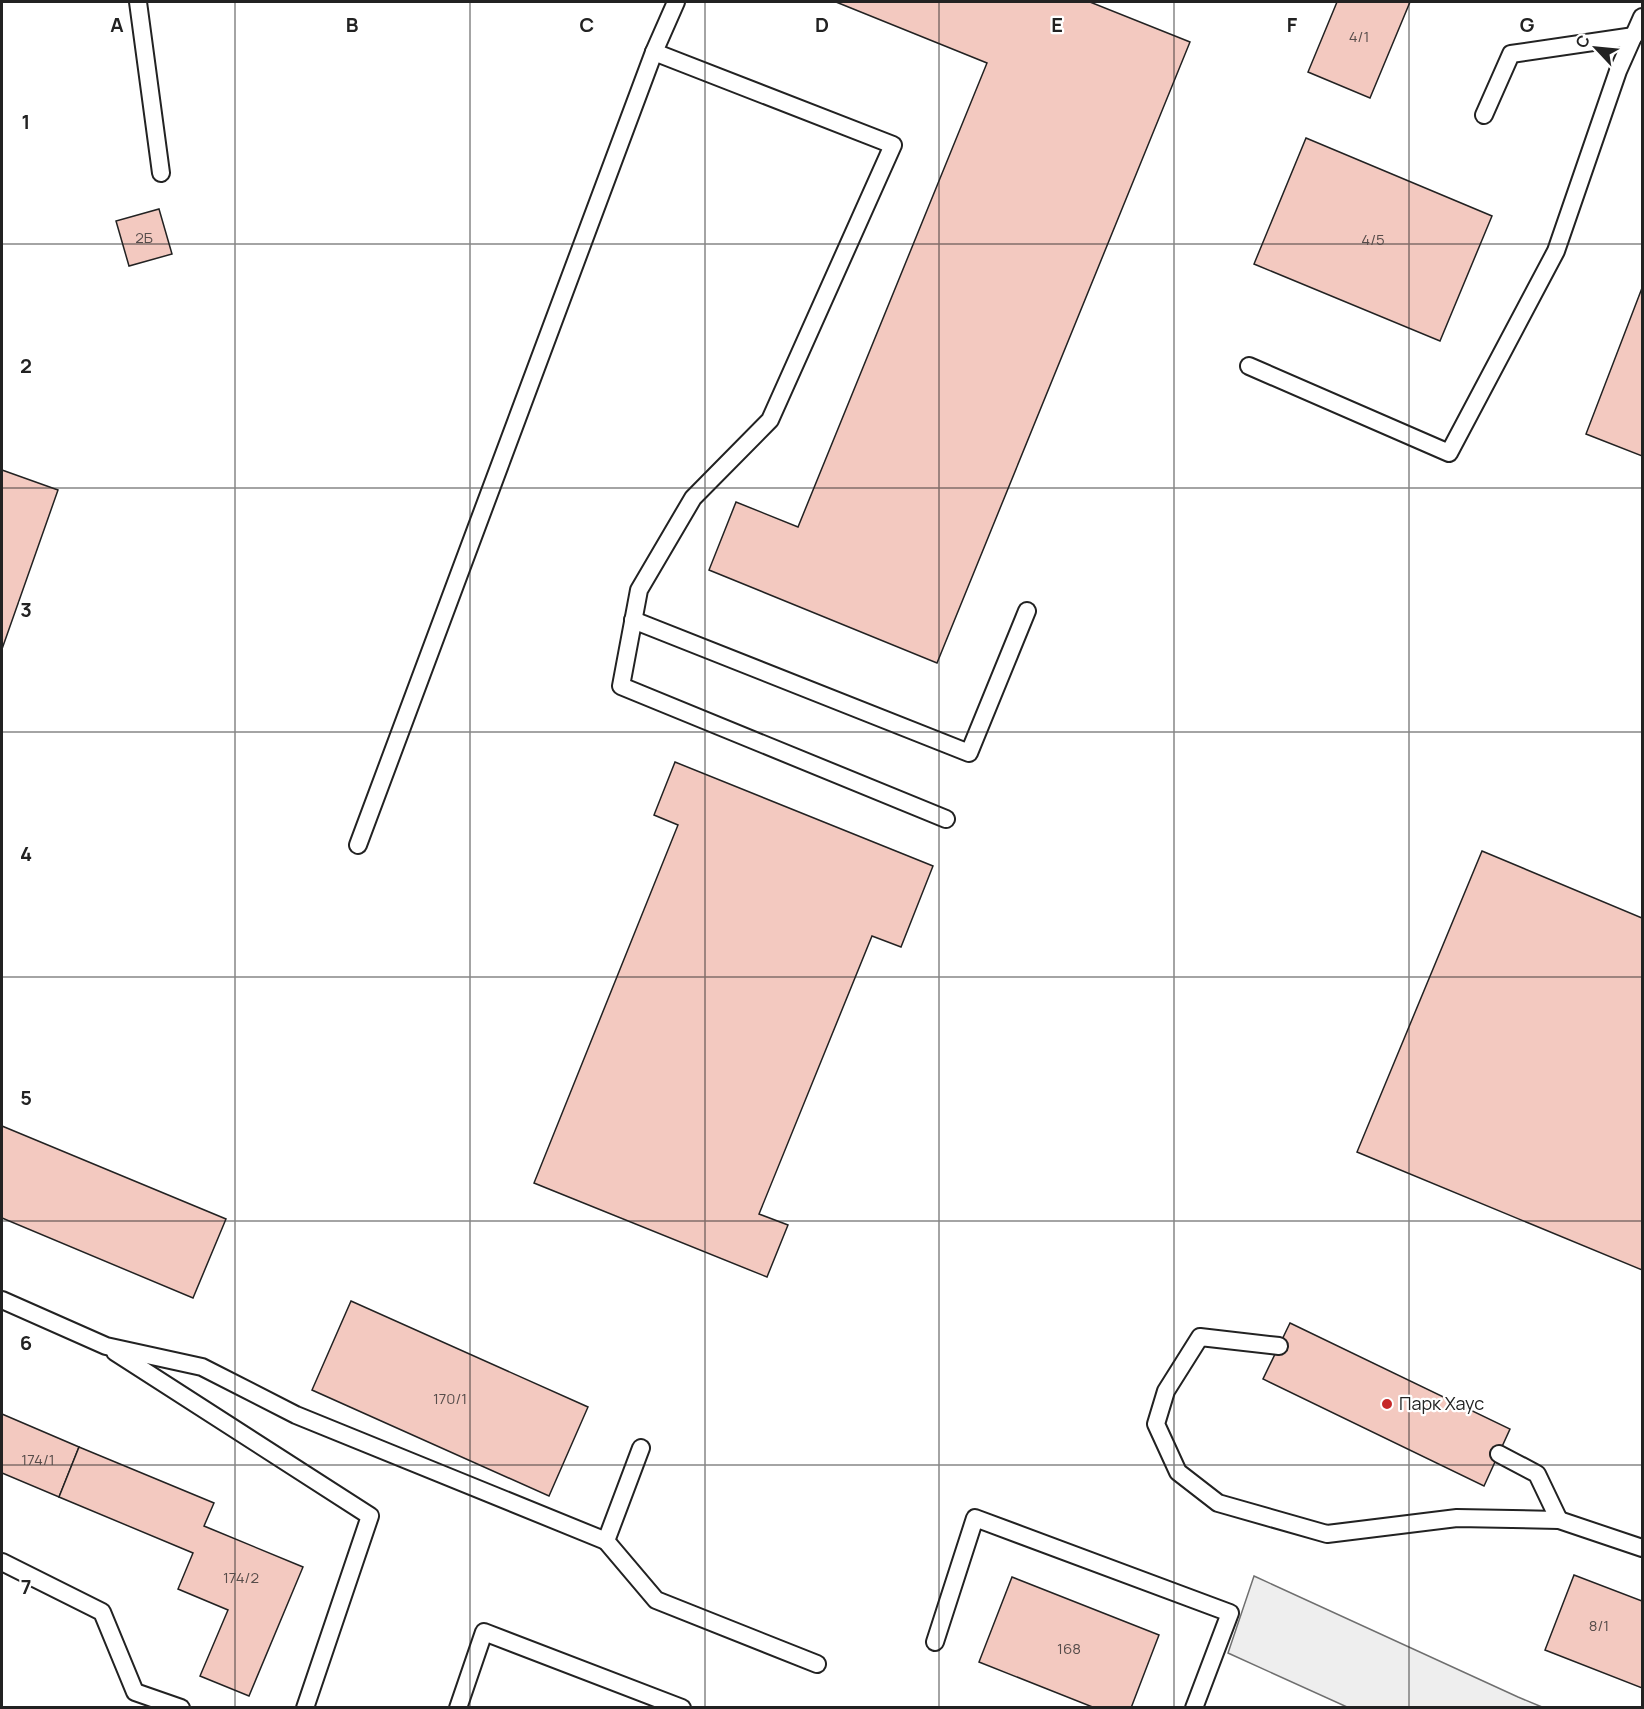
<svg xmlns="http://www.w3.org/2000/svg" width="1644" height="1709" viewBox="0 0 1644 1709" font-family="Manrope,sans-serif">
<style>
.green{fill:#eee;stroke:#6f6f6f;stroke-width:1.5}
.building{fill:#f3c9c0;stroke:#222;stroke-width:1.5}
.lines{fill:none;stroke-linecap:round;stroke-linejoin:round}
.service-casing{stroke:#222;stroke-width:20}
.service{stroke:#fff;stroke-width:16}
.grid{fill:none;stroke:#222;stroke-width:1.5;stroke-opacity:0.55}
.poi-dot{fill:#c62828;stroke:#fff;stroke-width:2}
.labels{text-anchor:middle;stroke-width:4.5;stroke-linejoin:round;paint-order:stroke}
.number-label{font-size:15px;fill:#564c4a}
.poi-label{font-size:18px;fill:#222;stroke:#fff;text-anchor:start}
.grid-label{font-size:20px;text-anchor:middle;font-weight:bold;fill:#222;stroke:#fff;stroke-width:4.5;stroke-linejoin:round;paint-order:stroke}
</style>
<rect width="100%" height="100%" fill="#fff"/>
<path class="green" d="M1254 1576 1518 1697 1542 1707H1347L1228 1653Z"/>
<g class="building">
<path d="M836 2H1090L1190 42 937 663 709 570 736 502 798 527 987 63Z"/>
<path d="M1337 2H1410L1370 98 1308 72Z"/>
<path d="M1306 138 1492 216 1440 341 1254 264Z"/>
<path d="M159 209 172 254 129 266 116 221Z"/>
<path d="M1642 288V456L1586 434Z"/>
<path d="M2 470 58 490 2 649Z"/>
<path d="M675 762 933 866 901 947 872 936 759 1214 788 1225 767 1277 534 1183 678 825 654 815Z"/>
<path d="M1482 851 1642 918V1270L1357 1152Z"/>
<path d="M2 1126 226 1219 193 1298 2 1218Z"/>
<path d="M351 1301 588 1407 549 1496 312 1390Z"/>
<path d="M1290 1323 1510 1429 1484 1486 1263 1379Z"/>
<path d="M2 1414 79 1447 59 1497 2 1473Z"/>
<path d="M79 1447 214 1503 204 1526 303 1567 249 1696 200 1676 228 1610 178 1589 193 1553 59 1497Z"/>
<path d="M1574 1575 1642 1601V1688L1545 1650Z"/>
<path d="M1012 1577 1159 1635 1131 1708H1095L979 1662Z"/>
</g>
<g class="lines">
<defs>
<g id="service">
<path d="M138 2 161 173"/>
<path d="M654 52 893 145 770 420 693 498 639 590 621 686 946 819"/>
<path d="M1484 115 1511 54 1634 36"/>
<path d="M1249 366 1449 453 1556 251 1618 71 1642 17"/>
<path d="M633 620 969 753 1027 611"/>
<path d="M358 845 654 52 676 2"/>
<path d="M2 1300 106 1346 202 1367 296 1415 606 1541 641 1448"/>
<path d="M1279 1346 1200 1337 1166 1391 1156 1424 1178 1472 1218 1503 1327 1534 1457 1518 1559 1520 1642 1548"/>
<path d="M115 1352 370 1516 305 1708"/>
<path d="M1499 1454 1537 1474 1559 1520"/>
<path d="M606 1541 656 1600 817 1664"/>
<path d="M2 1562 102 1612 135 1692 181 1708"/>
<path d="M935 1642 975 1518 1230 1613 1194 1708"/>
<path d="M458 1708 484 1632 682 1708"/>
</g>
</defs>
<use href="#service" class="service-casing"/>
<use href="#service" class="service"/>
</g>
<path class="grid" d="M235 2V1708M470 2V1708M705 2V1708M939 2V1708M1174 2V1708M1409 2V1708M2 244H1642M2 488H1642M2 732H1642M2 977H1642M2 1221H1642M2 1465H1642"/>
<circle class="poi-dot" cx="1387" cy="1404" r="6"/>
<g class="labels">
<g class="number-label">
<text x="1359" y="42">4/1</text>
<text x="144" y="243">2Б</text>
<text x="1373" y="245">4/5</text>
<text x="450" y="1404">170/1</text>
<text x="38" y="1465">174/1</text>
<text x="241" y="1583">174/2</text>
<text x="1599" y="1631">8/1</text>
<text x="1069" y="1654">168</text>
</g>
<g class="poi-label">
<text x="1399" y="1410">Парк Хаус</text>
</g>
</g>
<g class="grid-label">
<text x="117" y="32">A</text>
<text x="352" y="32">B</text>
<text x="587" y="32">C</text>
<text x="822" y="32">D</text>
<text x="1057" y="32">E</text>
<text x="1292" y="32">F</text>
<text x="1527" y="32">G</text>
<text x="26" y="129">1</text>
<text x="26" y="373">2</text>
<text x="26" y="617">3</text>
<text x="26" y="861">4</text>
<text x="26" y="1105">5</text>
<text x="26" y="1350">6</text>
<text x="26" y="1594">7</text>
</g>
<rect width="1644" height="1709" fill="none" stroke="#222222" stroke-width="6"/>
<g transform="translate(1596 48) rotate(296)" stroke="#ffffff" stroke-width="4.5" paint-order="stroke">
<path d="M0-4.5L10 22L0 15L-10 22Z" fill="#222222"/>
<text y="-9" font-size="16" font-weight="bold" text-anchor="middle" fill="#222222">С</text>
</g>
</svg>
